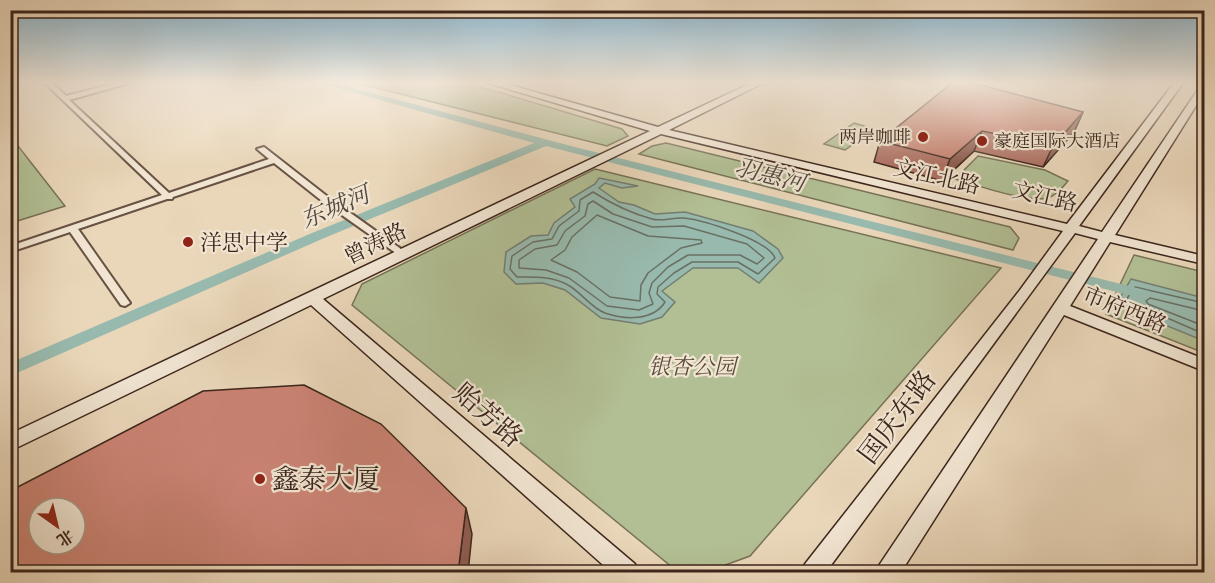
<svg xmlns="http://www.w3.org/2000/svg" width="1215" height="583" viewBox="0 0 1215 583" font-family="Vollkorn,'Noto Serif SC',serif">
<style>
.green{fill:#b2bf94;stroke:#777258;stroke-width:1.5}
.water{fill:#98baae;stroke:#737e73;stroke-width:1.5}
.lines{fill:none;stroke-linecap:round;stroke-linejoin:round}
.shore{stroke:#6a7064;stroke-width:1.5}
.canal{fill:#98baae;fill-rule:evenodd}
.street-casing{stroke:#685243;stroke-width:4}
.secondary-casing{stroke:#3c251b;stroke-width:3}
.street{fill:#f1e5d2;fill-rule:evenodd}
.secondary{fill:#f1e5d2;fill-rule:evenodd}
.wall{fill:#af7164;stroke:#3c251b;stroke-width:1.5}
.shaded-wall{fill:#8e5c51;stroke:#3c251b;stroke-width:1.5}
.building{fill:#cb8374;stroke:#3c251b;stroke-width:1.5;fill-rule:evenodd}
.poi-dot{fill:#8f2418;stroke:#f1e5d2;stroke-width:2}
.labels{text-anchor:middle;stroke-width:4.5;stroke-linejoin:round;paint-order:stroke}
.far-poi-label{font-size:18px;fill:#3c251b;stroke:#f1e5d2;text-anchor:end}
.street-label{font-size:22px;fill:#3c251b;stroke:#f1e5d2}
.poi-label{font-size:22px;fill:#3c251b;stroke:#f1e5d2;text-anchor:start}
.park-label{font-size:22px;font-style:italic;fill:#5a4c39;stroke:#f1e5d2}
.water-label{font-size:24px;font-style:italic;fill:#534a40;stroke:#f1e5d2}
.near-street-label{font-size:27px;fill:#3c251b;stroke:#f1e5d2}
.near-poi-label{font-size:27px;fill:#3c251b;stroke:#f1e5d2;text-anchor:start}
</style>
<rect width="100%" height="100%" fill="#ead7ba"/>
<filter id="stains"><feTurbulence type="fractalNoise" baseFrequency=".00333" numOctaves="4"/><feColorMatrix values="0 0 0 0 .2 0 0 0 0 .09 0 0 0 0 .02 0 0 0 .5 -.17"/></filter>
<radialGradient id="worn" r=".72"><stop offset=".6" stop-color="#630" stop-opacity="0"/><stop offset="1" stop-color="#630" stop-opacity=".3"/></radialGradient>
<g class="green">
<path d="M357 83H468L622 129 628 136 607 146Z"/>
<path d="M854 123 875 129 845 150 824 144Z"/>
<path d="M10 137H11L65 206 11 223Z"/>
<path d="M666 143 1010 227 1019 238 1013 250 639 154 652 146Z"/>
<path d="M978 156 1045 170 1068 181C1062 188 1056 196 1047 198 1026 203 977 185 955 179Z"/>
<path d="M595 169 1001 268 750 556 706 572H678L352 305 362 284Z"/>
<path d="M1134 255 1204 272V353L1106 314Z"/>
</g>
<g class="water">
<path d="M599 178 638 186 622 188 605 183 599 188 619 202 634 205 655 214 685 212 753 231 778 249 783 258 759 283 738 268H693L662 291 675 302 662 317 640 324 601 318 565 290 543 283 516 284 504 272 506 252 531 236 548 235 554 223 575 207 570 199 595 184Z"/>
<path d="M1131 279 1204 298V341L1116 305Z"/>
</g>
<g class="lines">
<g class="shore">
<path d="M593 192C612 204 630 213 652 219 662 222 673 217 684 218 703 220 768 240 775 258L758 274 738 262H692L674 273 658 287 657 294 665 302C653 321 625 320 605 313 591 308 581 292 568 285 553 276 534 277 517 277L510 269 512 256 533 242 552 239 559 226 579 211 580 200Z"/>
<path d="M593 201 613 214 652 227 684 226 747 244 764 258 757 264 740 255H688L668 267 652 283 649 293 653 304 639 310 607 306 569 278 546 270 519 268V260L535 249 557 245 565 231 585 216 588 204Z"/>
<path d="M597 215 648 236 701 240 702 243 681 248 648 273 641 285 640 301 610 297 577 272 551 260 565 250 572 237Z"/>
<path d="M1204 303 1135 287 1126 300 1204 334"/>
<path d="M1204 311 1150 298 1146 301 1148 304 1204 326"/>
</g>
<path class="canal" d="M319 83H335L571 146 1149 291 1152 294 1144 299 546 146 322 239 10 376V363L312 233 534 143Z"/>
<defs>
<path id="street" d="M45 83H52L66 96 117 83H129L69 100 169 193 269 159 257 149 264 147 328 197 408 254 403 257 400 256 322 201 274 163 173 197 172 199H167L78 229 130 303 125 306 121 305 70 232 10 252V246L162 195Z"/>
<path id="secondary" d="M488 83H503L658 127 751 83H763L669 130 1067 224 1174 83H1183L1079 226 1102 232 1201 85 1204 84V93L1115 235 1204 256V264L1110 242 1070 306 1204 359V371L1064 315 901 572H877L880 564 1098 239 1075 233 826 572H802L805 564 1020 290 1063 231 661 134 323 299 635 564 638 572H611L311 305 10 451V434L650 131Z"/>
</defs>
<use href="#street" class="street-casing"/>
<use href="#secondary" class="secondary-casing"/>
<use href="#street" class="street"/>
<use href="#secondary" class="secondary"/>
</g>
<path class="wall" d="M1083 112 1074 132 1043 167 974 151 942 181 874 162 880 141Z"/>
<g class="shaded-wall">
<path d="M1083 112 1074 132 1043 167 1053 146Z"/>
<path d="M982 131 974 151 942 181 950 159Z"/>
<path d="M466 508 472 534 468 573H458Z"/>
</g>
<g class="building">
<path d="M952 83H973L1083 112 1053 146 982 131 950 159 880 141Z"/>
<path d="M304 385 381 424 466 508 458 573H10V491L203 391ZM39 508H75V544H39Z"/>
</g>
<linearGradient id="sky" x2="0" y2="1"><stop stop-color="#88b6d1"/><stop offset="0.5" stop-color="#f6ede0"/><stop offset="1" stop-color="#f6ede0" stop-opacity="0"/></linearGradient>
<rect width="1215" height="165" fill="url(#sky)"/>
<g class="poi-dot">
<circle cx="923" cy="137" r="6"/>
<circle cx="982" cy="141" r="6"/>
<circle cx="188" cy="242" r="6"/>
<circle cx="260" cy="479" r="6"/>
</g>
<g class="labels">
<g class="far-poi-label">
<text x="911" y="143">两岸咖啡</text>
<text x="994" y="147" text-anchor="start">豪庭国际大酒店</text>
</g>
<g class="street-label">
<text transform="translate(937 176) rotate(13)" y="8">文江北路</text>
<text transform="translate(1045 196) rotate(13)" y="8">文江路</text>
<text transform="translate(375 243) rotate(-26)" y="8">曾涛路</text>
<text transform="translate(1125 309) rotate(22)" y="8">市府西路</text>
</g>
<g class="poi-label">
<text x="200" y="250">洋思中学</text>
</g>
<g class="park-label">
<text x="692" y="374">银杏公园</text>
</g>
<g class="water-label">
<text transform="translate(770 175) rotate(14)" y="8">羽惠河</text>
<text transform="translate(335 207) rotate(-23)" y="8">东城河</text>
</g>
<g class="near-street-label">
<text transform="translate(488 415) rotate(41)" y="9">贻芳路</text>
<text transform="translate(897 417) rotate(-53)" y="9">国庆东路</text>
</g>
<g class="near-poi-label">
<text x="272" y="488">鑫泰大厦</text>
</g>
</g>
<rect width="1215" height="583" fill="none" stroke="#ead7ba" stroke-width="36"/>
<rect x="12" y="12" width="1191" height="559" fill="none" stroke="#3c251b" stroke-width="3"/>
<rect x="18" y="18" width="1179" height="547" fill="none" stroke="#3c251b" stroke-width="1.5"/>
<g transform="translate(57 526) rotate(146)"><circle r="28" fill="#f1e5d2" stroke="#a99889" stroke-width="1.5"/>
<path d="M0-4.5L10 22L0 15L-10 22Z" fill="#8f2418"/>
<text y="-9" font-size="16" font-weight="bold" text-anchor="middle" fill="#3c251b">北</text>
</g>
<rect width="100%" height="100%" filter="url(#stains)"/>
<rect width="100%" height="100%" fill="url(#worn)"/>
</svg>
